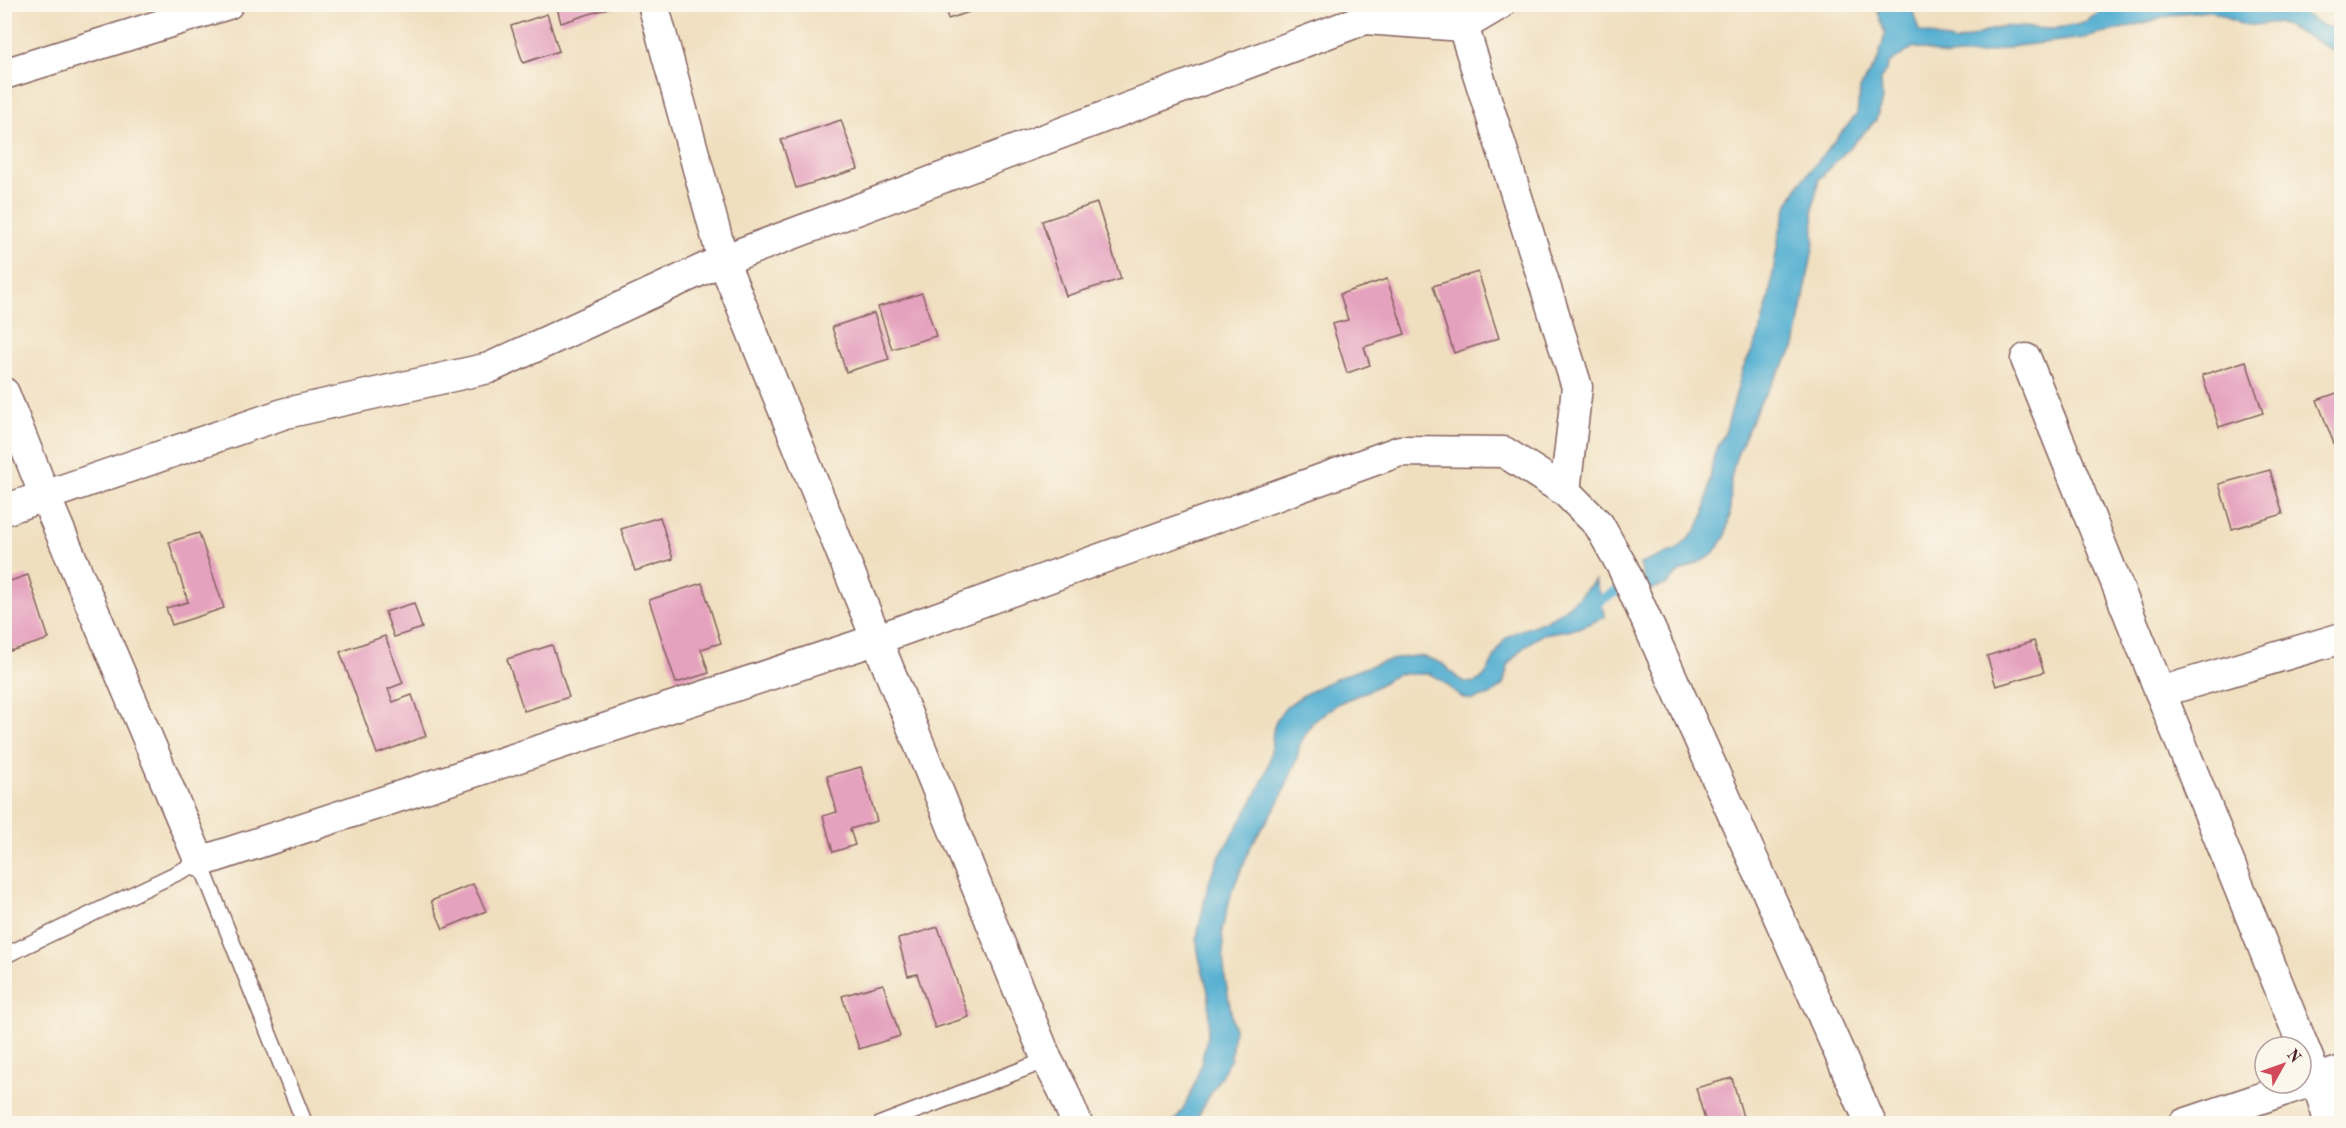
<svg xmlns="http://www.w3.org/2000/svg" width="2346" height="1128" viewBox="0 0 2346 1128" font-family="'Old Standard TT',serif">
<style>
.water{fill:#53afd1;stroke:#4e677e;stroke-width:1.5}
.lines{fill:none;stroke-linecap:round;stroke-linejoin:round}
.stream{stroke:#53afd1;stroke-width:10}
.building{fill:#e5a2be}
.lane-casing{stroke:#84625f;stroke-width:18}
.street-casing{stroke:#84625f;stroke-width:33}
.lane{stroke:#fff;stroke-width:15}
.street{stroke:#fff;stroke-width:30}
</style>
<rect width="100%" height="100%" fill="#fbf7ec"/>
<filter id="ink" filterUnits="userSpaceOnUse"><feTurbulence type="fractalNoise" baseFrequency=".0167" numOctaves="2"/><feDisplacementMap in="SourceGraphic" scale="12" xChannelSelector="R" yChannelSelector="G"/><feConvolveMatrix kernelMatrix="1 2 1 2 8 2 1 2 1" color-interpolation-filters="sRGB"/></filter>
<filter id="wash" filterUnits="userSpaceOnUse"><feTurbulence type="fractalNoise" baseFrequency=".008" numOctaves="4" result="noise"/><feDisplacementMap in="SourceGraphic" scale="24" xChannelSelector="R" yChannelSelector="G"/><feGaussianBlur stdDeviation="1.35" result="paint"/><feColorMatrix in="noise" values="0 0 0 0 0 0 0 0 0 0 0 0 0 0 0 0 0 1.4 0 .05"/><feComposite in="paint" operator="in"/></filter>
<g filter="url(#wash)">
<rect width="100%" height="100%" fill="#f0dfbf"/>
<g class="water">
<path d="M2138 4H2247L2260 8 2290 5 2321 25 2341 31V54L2278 22 2245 26 2212 11 2182 13 2085 38 2017 46 1979 54 1946 56 1914 47 1890 63 1881 79 1882 100 1876 120 1819 179 1813 206 1814 242 1795 347 1758 406 1735 460 1731 479 1730 514 1725 538 1710 557 1679 572 1667 584 1647 591 1640 564 1678 549 1696 531 1705 512 1714 454 1726 430 1743 369 1758 338 1769 298 1779 235 1788 204 1800 183 1857 114 1860 89 1878 60 1885 34 1876 5H1911L1919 31 1955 42 2004 26 2051 29 2081 24 2104 10Z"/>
<path d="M1595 580 1605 617 1579 628 1543 634 1525 646 1509 663 1503 685 1490 695 1472 700 1461 697 1441 680 1430 674H1397L1372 689 1339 703 1312 723 1300 744 1296 762 1279 802 1252 844 1232 891 1222 929 1225 978 1234 1028 1231 1058 1194 1123H1173C1196 1095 1212 1036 1209 999 1207 977 1194 955 1198 932 1203 913 1206 883 1215 866 1229 836 1251 810 1263 779 1266 772 1269 765 1270 758 1274 739 1269 727 1283 711 1302 688 1395 651 1424 657 1429 658 1436 661 1441 663 1452 670 1459 686 1475 682 1490 678 1494 651 1505 639 1514 630 1527 629 1538 624 1562 614 1578 599 1595 580Z"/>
</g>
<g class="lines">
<path class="stream" d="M1589 606 1628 585"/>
</g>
<g id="blocks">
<g class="building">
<path d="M556 4H618V5L561 23Z"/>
<path d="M944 5H991L948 19Z"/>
<path d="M547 14 559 51 523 63 511 26Z"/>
<path d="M841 120 858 169 796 188 781 140Z"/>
<path d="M1097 203 1121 279 1066 296 1042 221Z"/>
<path d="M1478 272 1499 338 1454 353 1433 286Z"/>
<path d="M1387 279 1405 334 1364 347 1370 365 1347 373 1332 324 1348 320 1340 294Z"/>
<path d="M922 293 936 336 892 349 878 307Z"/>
<path d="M874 313 889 359 846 372 832 327Z"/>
<path d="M2246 361 2263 413 2219 427 2202 375Z"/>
<path d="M2342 391V462H2341L2317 400Z"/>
<path d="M2270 470 2283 514 2232 529 2219 484Z"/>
<path d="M660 517 673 559 635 571 621 529Z"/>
<path d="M199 533 224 608 172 625 166 608 188 602 169 542Z"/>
<path d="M28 575 49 639 4 653V583Z"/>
<path d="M702 583 721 643 701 649 709 673 676 683 649 600Z"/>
<path d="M414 603 422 628 394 637 385 612Z"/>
<path d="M385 636 403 683 388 689 393 702 412 695 426 736 377 754 340 652Z"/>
<path d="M2034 641 2044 672 1996 686 1987 656Z"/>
<path d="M552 645 569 697 524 711 507 659Z"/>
<path d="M861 767 877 821 850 829 855 845 833 852 823 816 837 812 827 776Z"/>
<path d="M473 884 486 911 443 929 431 901Z"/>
<path d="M938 927 969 1017 935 1028 917 974 908 976 898 939Z"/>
<path d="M883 984 900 1036 859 1049 842 996Z"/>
<path d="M1732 1078 1745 1124H1706L1696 1088Z"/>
</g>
</g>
</g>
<g filter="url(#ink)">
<use href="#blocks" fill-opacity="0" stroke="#84625f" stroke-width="1.5"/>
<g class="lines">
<defs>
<g id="lane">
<path d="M4 956 200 862 305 1124"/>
<path d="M881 1124 1047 1060"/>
</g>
<g id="street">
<path d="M653 4 723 260 1047 1060 1063 1090 1077 1124"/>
<path d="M1463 26 1577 387 1565 491"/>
<path d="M4 74 228 4"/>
<path d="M2026 359 2316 1078 2330 1124"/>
<path d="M4 393 45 496 200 862 875 640 1400 451 1504 452 1565 491 1599 525 1623 568 1871 1124"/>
<path d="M4 510 286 413 489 368 723 260 1365 19 1463 26 1500 4"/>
<path d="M2160 692 2342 638"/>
<path d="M2184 1124 2342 1071"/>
</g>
</defs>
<use href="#lane" class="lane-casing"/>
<use href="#street" class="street-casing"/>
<use href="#lane" class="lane"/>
<use href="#street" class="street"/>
</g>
</g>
<rect width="2346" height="1128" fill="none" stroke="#fbf7ec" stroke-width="24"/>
<g transform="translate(2283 1065) rotate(50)"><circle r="28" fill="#fbf7ec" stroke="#b4a19f" stroke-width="1.5"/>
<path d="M0-4.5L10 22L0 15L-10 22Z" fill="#d1495b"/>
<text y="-9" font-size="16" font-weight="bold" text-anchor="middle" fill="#4a1f2b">N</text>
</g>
</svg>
